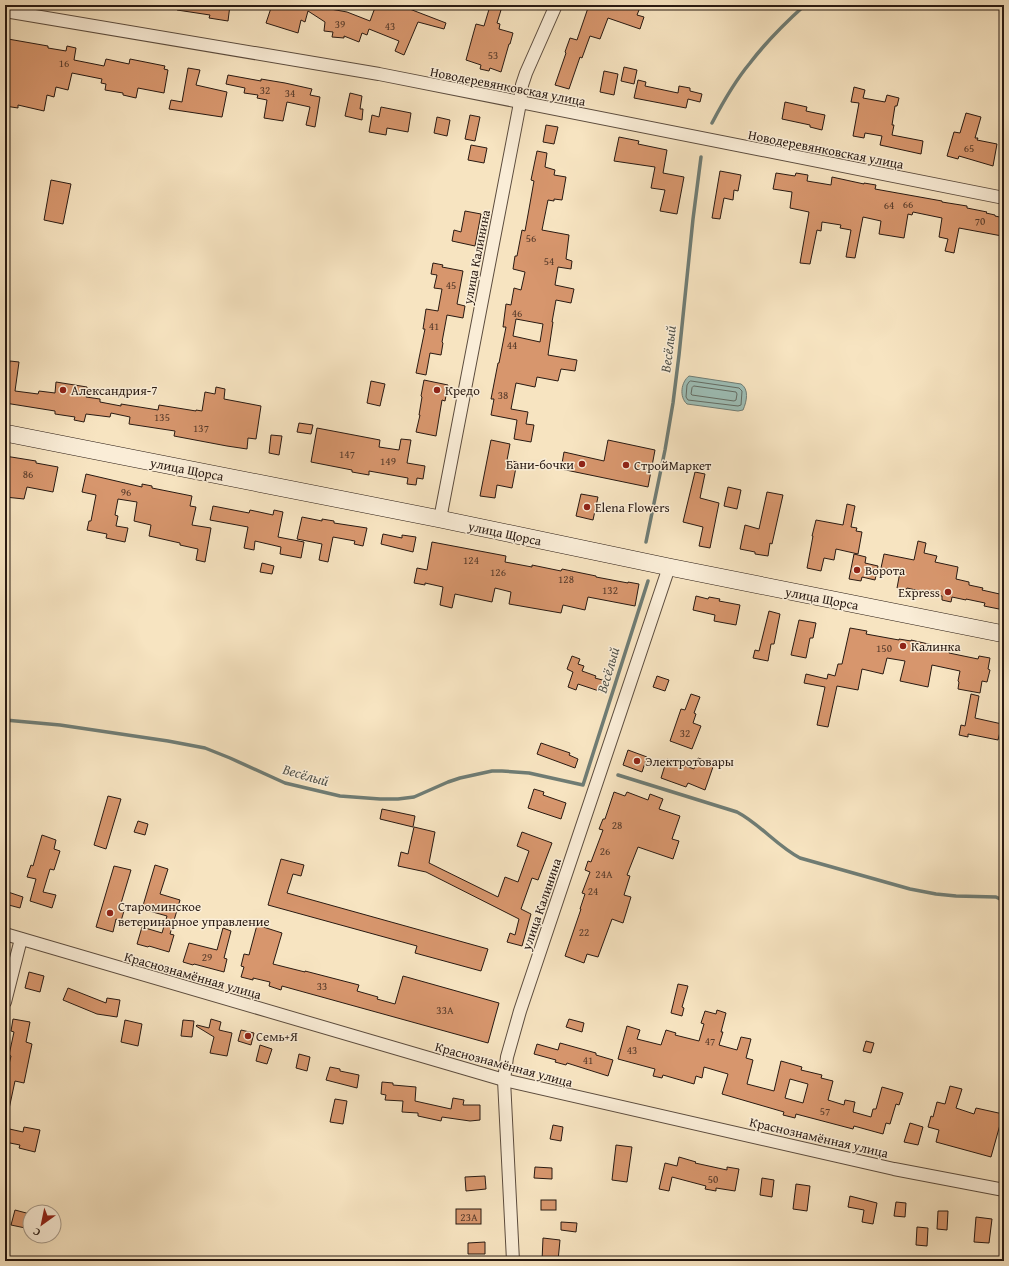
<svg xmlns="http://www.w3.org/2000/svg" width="1009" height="1266" viewBox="0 0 1009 1266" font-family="'Gentium Book Plus',serif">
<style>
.water{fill:#9dbeb6;stroke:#6f7c74}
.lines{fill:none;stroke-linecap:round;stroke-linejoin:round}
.shore{stroke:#636c64;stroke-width:1}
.stream{stroke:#6f7c74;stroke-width:3.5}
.building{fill:#d7966d;stroke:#291a12;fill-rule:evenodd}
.minor-casing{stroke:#5c4c3e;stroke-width:14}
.secondary-casing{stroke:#291a12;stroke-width:18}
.minor{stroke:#faedd7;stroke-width:12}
.secondary{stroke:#faedd7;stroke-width:17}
.poi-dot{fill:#8f2418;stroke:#faedd7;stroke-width:1.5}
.labels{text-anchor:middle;stroke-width:3;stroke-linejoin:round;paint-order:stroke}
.number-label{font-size:11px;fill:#543929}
.street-label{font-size:13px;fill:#291a12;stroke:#faedd7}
.poi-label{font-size:13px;fill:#291a12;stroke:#faedd7;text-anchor:start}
.water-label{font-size:14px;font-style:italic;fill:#52534b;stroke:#faedd7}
</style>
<rect width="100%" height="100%" fill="#f7e4c1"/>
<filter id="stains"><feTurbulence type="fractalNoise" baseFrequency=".005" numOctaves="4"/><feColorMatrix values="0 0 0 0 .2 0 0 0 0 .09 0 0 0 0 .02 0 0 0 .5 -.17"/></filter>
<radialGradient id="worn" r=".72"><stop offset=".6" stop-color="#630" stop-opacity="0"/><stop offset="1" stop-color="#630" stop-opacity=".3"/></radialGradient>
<path class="water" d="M689 376 741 384C749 389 747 401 743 410L738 411 687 404C679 397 681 382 689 376Z"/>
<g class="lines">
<g class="shore">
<path d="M691 381 739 388 742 391 741 405 738 406 688 400 686 397 687 385 689 382Z"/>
<path d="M694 386 736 392 737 394 736 400 734 401 692 395 691 394 692 388Z"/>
</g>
<g class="stream">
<path d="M712 123C723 102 735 81 750 63 766 42 785 23 805 5"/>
<path d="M646 542 665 450 673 403 679 355 693 219 701 157"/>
<path d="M5 720 60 725 168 741 205 748 230 758 285 783 340 796 380 799H398L414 797 448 782 460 778 492 771H502L529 773 583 785 648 581"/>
<path d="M618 775 737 812C760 824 777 846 800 858L910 889 936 894 956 896 996 897 1004 901"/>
</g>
</g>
<g class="building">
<path d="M177 5H230L228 21 209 18 210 15 177 10Z"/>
<path d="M272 5H326L325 8 347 12 370 21 376 5H408L407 8 446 23 444 29 418 22 404 55 395 51 399 41 369 29 367 35 362 33 359 42 344 36V38L332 37 333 32 324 31 325 22 308 11 305 22 301 20 298 33 266 23Z"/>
<path d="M589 5H641L637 15 644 17 640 29 608 18 600 39 590 36 582 58 580 57 569 89 555 85 566 53 565 52 570 38 577 40Z"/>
<path d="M490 6 501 10 497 23 500 24 499 29 513 33 510 44H509L501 72 490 68 489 71 480 69 481 65 466 60 476 24 484 26Z"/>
<path d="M8 39 48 46V48L66 51 67 46 76 48 74 60 104 66 106 59 129 64 130 59 165 66 164 69 168 70 164 93 138 88 136 98 123 95V93L105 90 106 84 101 83 102 79 72 73 68 90 56 87 54 97 47 95 44 111 18 105V108L5 106V47H7Z"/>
<path d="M624 67 637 70 634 84 621 81Z"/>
<path d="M188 68 200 70 196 85 227 92 222 117 169 109 171 100 182 102Z"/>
<path d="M604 71 618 74 614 95 600 92Z"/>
<path d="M228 75 261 81V79L285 83 312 89 310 95 320 97 315 127 306 125 310 107 287 102 283 121 264 118 267 100 257 98 258 95 244 93 245 88 226 84Z"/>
<path d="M638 80 646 82 645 86 678 93 679 86 690 88V91L702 94 700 102 688 99 686 108 634 98Z"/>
<path d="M854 87 865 90 863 98 885 102 887 95 899 98 897 106H895L892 125H894L892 135 923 141 921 154 880 145 882 136 865 133 864 138 853 136 859 103 851 102Z"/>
<path d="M350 93 362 96 360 109H363L362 120 345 116Z"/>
<path d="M785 102 807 107 806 111 825 115 822 130 810 127V125L782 119Z"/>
<path d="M381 107 411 113 408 132 387 128 386 135 369 132 372 115 379 117Z"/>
<path d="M966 113 981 117 975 138H978L977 140 997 144 993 166 959 156 958 159 947 156 954 132 960 133Z"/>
<path d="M470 115 480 117 475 141 465 139Z"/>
<path d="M437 117 450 120 447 136 434 133Z"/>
<path d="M546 125 558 127 554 144 543 142Z"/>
<path d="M619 137 639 141 638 144 667 150 663 173 684 177 677 214 660 211 665 190 651 188 655 167 614 161Z"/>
<path d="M471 145 487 148 484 163 468 160Z"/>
<path d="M537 151 547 153 545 167 555 170 554 175 566 177 562 200 554 199V201L548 200 542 230 569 235 566 259 572 261 571 269 558 267 555 285 574 289 571 303 556 300 552 322H553L548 355 577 360 575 371 561 369 558 381 537 377 535 387 516 383 511 409 528 412 526 424 534 425 531 442 514 439 517 420 491 415 494 399H491L498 363H499L506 327H503L506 304 511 305 514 288 521 290 525 272 513 269 515 256H517L522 230 525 231 529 209 534 181 531 180ZM516 319 543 324 540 342 513 336Z"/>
<path d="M720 171 741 175 738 191 734 190 733 200 724 198 720 219 712 218Z"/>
<path d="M776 173 795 176 796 173 808 175 807 181 831 185 832 177 864 184V183L876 185 875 189 942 201V202L967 206V208L987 212 986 213 995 215V216L1004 218 1002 236 959 228 954 253 945 251 948 239 939 237 942 218 913 212 912 215 908 214 904 238 879 234 881 221 863 217 855 258 846 257 851 230 840 228 841 225 822 222 821 231 817 230 810 264 800 263 809 212 790 208 792 192 773 189Z"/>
<path d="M51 180 71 184 63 224 44 220Z"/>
<path d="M465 211 481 214 475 246 452 241 454 230 461 232Z"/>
<path d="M433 263 443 265 442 267 463 271 457 304 465 306 463 318 447 315 442 342 443 343 441 355 430 353 426 375 416 373 425 329H423L426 309 438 311 442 289 434 288 437 275 431 274Z"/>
<path d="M10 361 19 362 15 391 38 394 39 391 55 393 56 382 87 387 86 397 100 399V402L121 406V404L158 410 159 405 196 411V410L202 411 205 392 215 394 216 387 225 389 224 399 261 406 256 439 248 438 247 449 227 446 174 436 175 431 129 424 130 417 111 413 110 417 86 414 84 422 74 420 75 417 55 414V411L5 403V379H7Z"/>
<path d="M424 380 448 385 445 401 442 400 436 436 416 432 420 415H419L422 397 421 396Z"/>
<path d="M371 381 385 384 380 406 367 403Z"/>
<path d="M299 423 313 425 311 434 297 432Z"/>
<path d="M317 428 380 440 379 447 399 450 401 439 411 440 407 463 425 466 423 479 417 478 416 485 407 484 408 478 369 471V475L352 472V470L311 462Z"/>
<path d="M271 435 282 436 279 455 269 453Z"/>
<path d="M491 440 510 444 507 460 517 462 512 488 497 485 495 498 480 496Z"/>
<path d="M608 440 655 450 648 487 561 469 564 452 604 461Z"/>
<path d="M5 456 36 461V463L58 467 53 492 27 487 24 499 5 497Z"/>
<path d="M695 472 705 474 700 498 719 503 710 548 699 546 703 527 683 522Z"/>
<path d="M86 474 142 487V484L152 486V488L192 496 190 506 196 507 192 525 211 528 205 562 196 560 198 549 180 545V543L149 536 151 525 134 521 137 502 118 499 115 515 118 516 116 526 128 528 125 542 106 538 107 534 87 530 89 521H91L96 495 82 492Z"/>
<path d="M728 487 741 490 737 509 724 506Z"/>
<path d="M767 492 783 495 772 544 770 543 768 556 755 554V552L740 549 745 525 759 529Z"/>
<path d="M581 494 598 497 593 520 576 516Z"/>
<path d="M847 504 855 506 851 527 857 528 856 531 862 532 858 554 836 549 834 560 824 558 821 571 807 568 813 536H812L816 520 843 525Z"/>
<path d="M213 506 249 513 250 510 273 515 274 510 283 512 278 537 304 542 301 558 280 554 281 547 255 541 254 550 244 548 248 527 210 520Z"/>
<path d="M302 517 322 521V519L334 521V523L367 528 363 546 354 544 355 541 333 537 328 562 319 560 322 544 297 539Z"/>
<path d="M383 534 402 538V535L416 537 413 552 381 544Z"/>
<path d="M918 541 926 543 924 553 937 556 935 562 958 567 956 579 969 582V585L983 588 982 590 1004 595V610L984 606 985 603 966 599V600L952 597 951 602 942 600V596L907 588 906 590 897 588 900 572 881 568 884 554 914 560Z"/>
<path d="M432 542 506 556 505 562 532 567V565L561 571 562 569 596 576V577L628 583V582L639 584 635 606 588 597 585 610 563 605 561 613 509 604 511 592 495 588 492 602 455 594 452 608 440 605 443 587 425 583V585L414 583 417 568 427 570Z"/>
<path d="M854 554 866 557 865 563 878 566 875 580 862 577 861 581 849 579Z"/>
<path d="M262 563 274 566 272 574 260 572Z"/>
<path d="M696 596 708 599 709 597 720 599 719 601 740 605 736 625 714 621 715 615 693 610Z"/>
<path d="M769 611 780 614 774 644H771L768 661 753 658 755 650 759 651Z"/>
<path d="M799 620 816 623 813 638H810L806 658 791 655Z"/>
<path d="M850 628 867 631 866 634 899 640V639L911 641V640L950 649 949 653 978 659 979 656 990 658 988 669 990 670 987 682 982 681 980 693 958 689 959 682 958 681 960 671 932 665 928 687 900 681 905 661 887 658 883 674 862 669 858 690 837 686 828 727 817 725 825 687 804 683 806 674 827 679 828 674 835 676 838 664H842Z"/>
<path d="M572 656 580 659 578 664 584 666 582 671 596 676 595 678 606 681 602 692 578 684 576 690 568 687 573 672 567 669Z"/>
<path d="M657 676 669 680 665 691 653 687Z"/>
<path d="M691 694 700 697 694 713 696 714 693 723 701 726 692 749 670 741 681 709 685 710Z"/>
<path d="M971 694 979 696 975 718 1002 724 998 740 968 734V737L959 735 961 725 965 726Z"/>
<path d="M541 743 570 753 569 755 578 759 575 768 537 754Z"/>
<path d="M628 750 647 757 642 772 623 765Z"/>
<path d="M698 758 714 764 705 790 688 783 686 787 661 778 667 759 694 769Z"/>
<path d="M534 789 544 792 543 795 566 803 561 819 528 808Z"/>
<path d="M614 792 625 796 627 792 648 800 650 794 663 799 659 809 680 816 672 839 679 841 673 859 638 847 627 875 630 876 624 895 631 897 623 923 612 919 598 957 587 954 584 963 565 956 581 909H580L585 894 582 893 590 872 585 870 588 861 591 862 603 830 599 829 603 819H605Z"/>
<path d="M108 796 121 799 106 849 94 845Z"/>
<path d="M382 809 415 816 413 827 380 819Z"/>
<path d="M138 821 148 824 145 835 134 832Z"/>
<path d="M414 827 435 832 429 863 498 897 505 877 518 882 529 851 517 846 522 832 552 843 538 880 532 878 521 909 531 914 522 946 507 942 510 933 515 935 519 919 426 872 398 866 401 852 408 854Z"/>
<path d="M42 835 56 840 54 849 60 851 54 870 50 869 43 892 56 895 52 908 30 901 36 879 27 877 31 865 33 866Z"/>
<path d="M281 859 304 865 301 876 293 874 287 893 488 949 481 971 415 953 417 946 268 905Z"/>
<path d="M155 865 168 869 160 894 180 900 170 934 174 935 169 952 149 946 148 947 137 944 142 927 162 933 167 916 142 909Z"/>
<path d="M114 866 131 870 119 910 124 911 121 921 116 919 113 932 96 927Z"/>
<path d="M5 891 23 897 20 908 5 904Z"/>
<path d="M257 925 282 933 273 964 305 972V971L359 985 357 991 378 997 377 999 395 1004 403 976 499 1003 488 1043 282 986 281 990 269 986 270 982 253 978V980L241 977 244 967 241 966 244 954 249 955Z"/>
<path d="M223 928 231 931 224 958 227 959 224 972 194 964 193 965 183 962 189 943 217 950Z"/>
<path d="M29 972 44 976 40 992 25 988Z"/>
<path d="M678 984 688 986 682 1007 684 1008 682 1016 671 1013Z"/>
<path d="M68 988 106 1003 107 998 120 1000 117 1017 97 1014 63 1000Z"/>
<path d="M717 1010 726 1013 721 1032H723L719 1045 737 1050 741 1037 751 1039 746 1058 753 1060 747 1084 774 1091 781 1061 802 1067 801 1070 822 1075 821 1078 833 1081 828 1100 844 1105 845 1100 855 1102 853 1112 871 1117 873 1109H876L882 1087 903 1093 899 1105 896 1104 890 1124 886 1123 883 1134 854 1126 853 1129 796 1114 795 1118 783 1115 784 1112 722 1094 728 1074 704 1067 702 1078 696 1076 694 1084 663 1075 662 1078 653 1076 655 1069 618 1059 627 1026 640 1030 637 1039 661 1045 666 1030 676 1033 675 1035 699 1041 704 1024 701 1023 705 1011 716 1014ZM790 1079 808 1084 803 1103 785 1098Z"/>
<path d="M13 1019 30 1022 26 1042 32 1044 24 1083 15 1081 9 1109H5V1081L11 1056 9 1055 14 1032 11 1031Z"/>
<path d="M211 1019 221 1022 219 1030 232 1033 227 1056 210 1053 214 1037 196 1026 197 1025 209 1028Z"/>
<path d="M569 1019 584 1023 582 1032 566 1027Z"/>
<path d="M125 1020 142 1024 138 1046 121 1042Z"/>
<path d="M183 1020 194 1021 192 1037 181 1036Z"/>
<path d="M241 1030 254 1033 251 1045 238 1041Z"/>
<path d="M866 1041 874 1043 871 1053 863 1051Z"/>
<path d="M560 1043 596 1053V1055L613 1060 608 1076 567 1063 566 1065 555 1062 556 1060 534 1054 537 1044 558 1050Z"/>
<path d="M260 1045 272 1049 267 1064 256 1061Z"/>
<path d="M299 1054 310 1057 307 1071 296 1068Z"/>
<path d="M330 1067 340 1069V1071L359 1075 357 1088 326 1080Z"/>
<path d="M382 1082 393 1083V1085L416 1087 415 1101 451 1109 453 1098 464 1100 463 1105H480V1120L470 1121 442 1117 441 1121 418 1116V1113L402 1112 403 1101 385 1100 386 1095 381 1094Z"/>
<path d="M950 1086 962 1089 956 1108 974 1114 976 1108 1003 1114 991 1157 936 1142 939 1130 928 1127 931 1116 933 1117 937 1102 945 1104Z"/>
<path d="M335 1099 347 1101 343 1124 330 1122Z"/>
<path d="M910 1123 923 1127 918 1145 904 1142Z"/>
<path d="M553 1125 563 1127 561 1141 550 1139Z"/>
<path d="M24 1127 40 1130 35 1152 19 1148 20 1145 5 1142V1128L23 1132Z"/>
<path d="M616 1145 632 1147 627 1182 612 1180Z"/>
<path d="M679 1157 696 1162 695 1163 727 1170V1167L739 1169 735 1191 716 1188V1191L705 1189 706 1186 672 1177 669 1191 659 1189 665 1163 677 1166Z"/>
<path d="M535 1167 552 1168V1179L534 1178Z"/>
<path d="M485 1176 486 1189 466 1191 465 1177Z"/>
<path d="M762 1178 774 1180 772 1197 760 1195Z"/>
<path d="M796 1184 810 1186 807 1211 793 1209Z"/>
<path d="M850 1196 877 1203 873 1224 862 1222 864 1210 848 1207Z"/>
<rect x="541" y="1200" width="15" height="10"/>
<path d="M896 1202 906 1203 905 1217 894 1216Z"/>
<rect x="456" y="1209" width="25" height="15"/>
<path d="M15 1210 30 1214V1229L11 1225Z"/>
<path d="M938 1211H948L947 1230 937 1229Z"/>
<path d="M976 1217 992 1219 989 1243 974 1242Z"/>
<path d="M561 1222 577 1223 576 1232 561 1230Z"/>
<path d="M917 1227 928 1228 927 1246 916 1245Z"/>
<path d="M543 1238 560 1240 558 1261H542Z"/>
<path d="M485 1242V1254H468V1243Z"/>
</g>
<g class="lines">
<defs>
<g id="minor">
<path d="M5 11 379 74 1004 198"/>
<path d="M440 519 520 103 522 85 526 73 556 5"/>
<path d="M5 934 504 1080 894 1169 1004 1190"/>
<path d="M5 1002 21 939"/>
<path d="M513 1261 504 1080 507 1057 520 1011 669 567"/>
</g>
<path id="secondary" d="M5 433 440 519 669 567 1004 634"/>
</defs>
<use href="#minor" class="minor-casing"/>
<use href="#secondary" class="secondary-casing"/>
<use href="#minor" class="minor"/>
<use href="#secondary" class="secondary"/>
</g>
<g class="poi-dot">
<circle cx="63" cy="390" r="4"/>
<circle cx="437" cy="390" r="4"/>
<circle cx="582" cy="464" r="4"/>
<circle cx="626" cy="465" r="4"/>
<circle cx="587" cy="507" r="4"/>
<circle cx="857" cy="570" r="4"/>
<circle cx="948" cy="592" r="4"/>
<circle cx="903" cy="646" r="4"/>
<circle cx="637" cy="761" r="4"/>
<circle cx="110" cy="913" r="4"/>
<circle cx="248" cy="1036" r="4"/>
</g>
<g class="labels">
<g class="number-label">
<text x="340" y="28">39</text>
<text x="390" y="30">43</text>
<text x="493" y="59">53</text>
<text x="64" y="67">16</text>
<text x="265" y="94">32</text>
<text x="290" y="97">34</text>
<text x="969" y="152">65</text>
<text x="908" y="208">66</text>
<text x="889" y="209">64</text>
<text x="980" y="225">70</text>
<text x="531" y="242">56</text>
<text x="549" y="265">54</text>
<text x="451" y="289">45</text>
<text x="517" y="317">46</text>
<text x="434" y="330">41</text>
<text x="512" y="349">44</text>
<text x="503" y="399">38</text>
<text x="162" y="421">135</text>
<text x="201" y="432">137</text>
<text x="347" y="458">147</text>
<text x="388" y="465">149</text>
<text x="28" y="478">86</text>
<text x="126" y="496">96</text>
<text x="471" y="564">124</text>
<text x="498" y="576">126</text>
<text x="566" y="583">128</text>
<text x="610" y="594">132</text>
<text x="884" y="652">150</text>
<text x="685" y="737">32</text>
<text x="617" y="829">28</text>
<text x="605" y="855">26</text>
<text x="604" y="878">24А</text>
<text x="593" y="895">24</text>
<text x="584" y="936">22</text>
<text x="207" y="961">29</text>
<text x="322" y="990">33</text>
<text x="445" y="1014">33А</text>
<text x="710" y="1045">47</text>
<text x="632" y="1054">43</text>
<text x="588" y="1064">41</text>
<text x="825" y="1115">57</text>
<text x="713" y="1183">50</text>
<text x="469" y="1221">23А</text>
</g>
<g class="street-label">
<text transform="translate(508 86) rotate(11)" y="5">Новодеревянковская улица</text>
<text transform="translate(826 149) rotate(11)" y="5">Новодеревянковская улица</text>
<text transform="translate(476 257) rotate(-79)" y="5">улица Калинина</text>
<text transform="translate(187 469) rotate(11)" y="5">улица Щорса</text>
<text transform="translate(505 533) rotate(12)" y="5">улица Щорса</text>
<text transform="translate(822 598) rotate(11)" y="5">улица Щорса</text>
<text transform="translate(541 904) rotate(-71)" y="5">улица Калинина</text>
<text transform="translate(193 975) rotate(16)" y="5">Краснознамённая улица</text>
<text transform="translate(504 1064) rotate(15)" y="5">Краснознамённая улица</text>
<text transform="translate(819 1137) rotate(13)" y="5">Краснознамённая улица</text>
</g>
<g class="poi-label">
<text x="71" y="395">Александрия-7</text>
<text x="445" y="395">Кредо</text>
<text x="574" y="469" text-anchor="end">Бани-бочки</text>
<text x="634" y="470">СтройМаркет</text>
<text x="595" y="512">Elena Flowers</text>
<text x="865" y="575">Ворота</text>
<text x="940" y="597" text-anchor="end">Express</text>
<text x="911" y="651">Калинка</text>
<text x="645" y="766">Электротовары</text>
<text x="118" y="911">Староминское<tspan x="118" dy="15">ветеринарное управление</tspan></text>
<text x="256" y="1041">Семь+Я</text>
</g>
<g class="water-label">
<text transform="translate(668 349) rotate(-83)" y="5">Весёлый</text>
<text transform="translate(608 670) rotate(-73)" y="5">Весёлый</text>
<text transform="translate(306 775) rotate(16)" y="5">Весёлый</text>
</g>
</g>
<rect width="1009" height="1266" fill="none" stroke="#f7e4c1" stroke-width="20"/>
<rect x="6" y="6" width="997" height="1254" fill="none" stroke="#291a12" stroke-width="2"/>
<rect x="10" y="10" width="989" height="1246" fill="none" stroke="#291a12"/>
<g transform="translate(42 1224) rotate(213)"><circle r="19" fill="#faedd7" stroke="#a69988"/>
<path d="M0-3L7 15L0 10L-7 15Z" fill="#8f2418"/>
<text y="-6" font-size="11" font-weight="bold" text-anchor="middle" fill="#291a12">С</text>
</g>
<rect width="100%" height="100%" filter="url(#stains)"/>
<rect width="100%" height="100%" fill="url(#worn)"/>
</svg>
